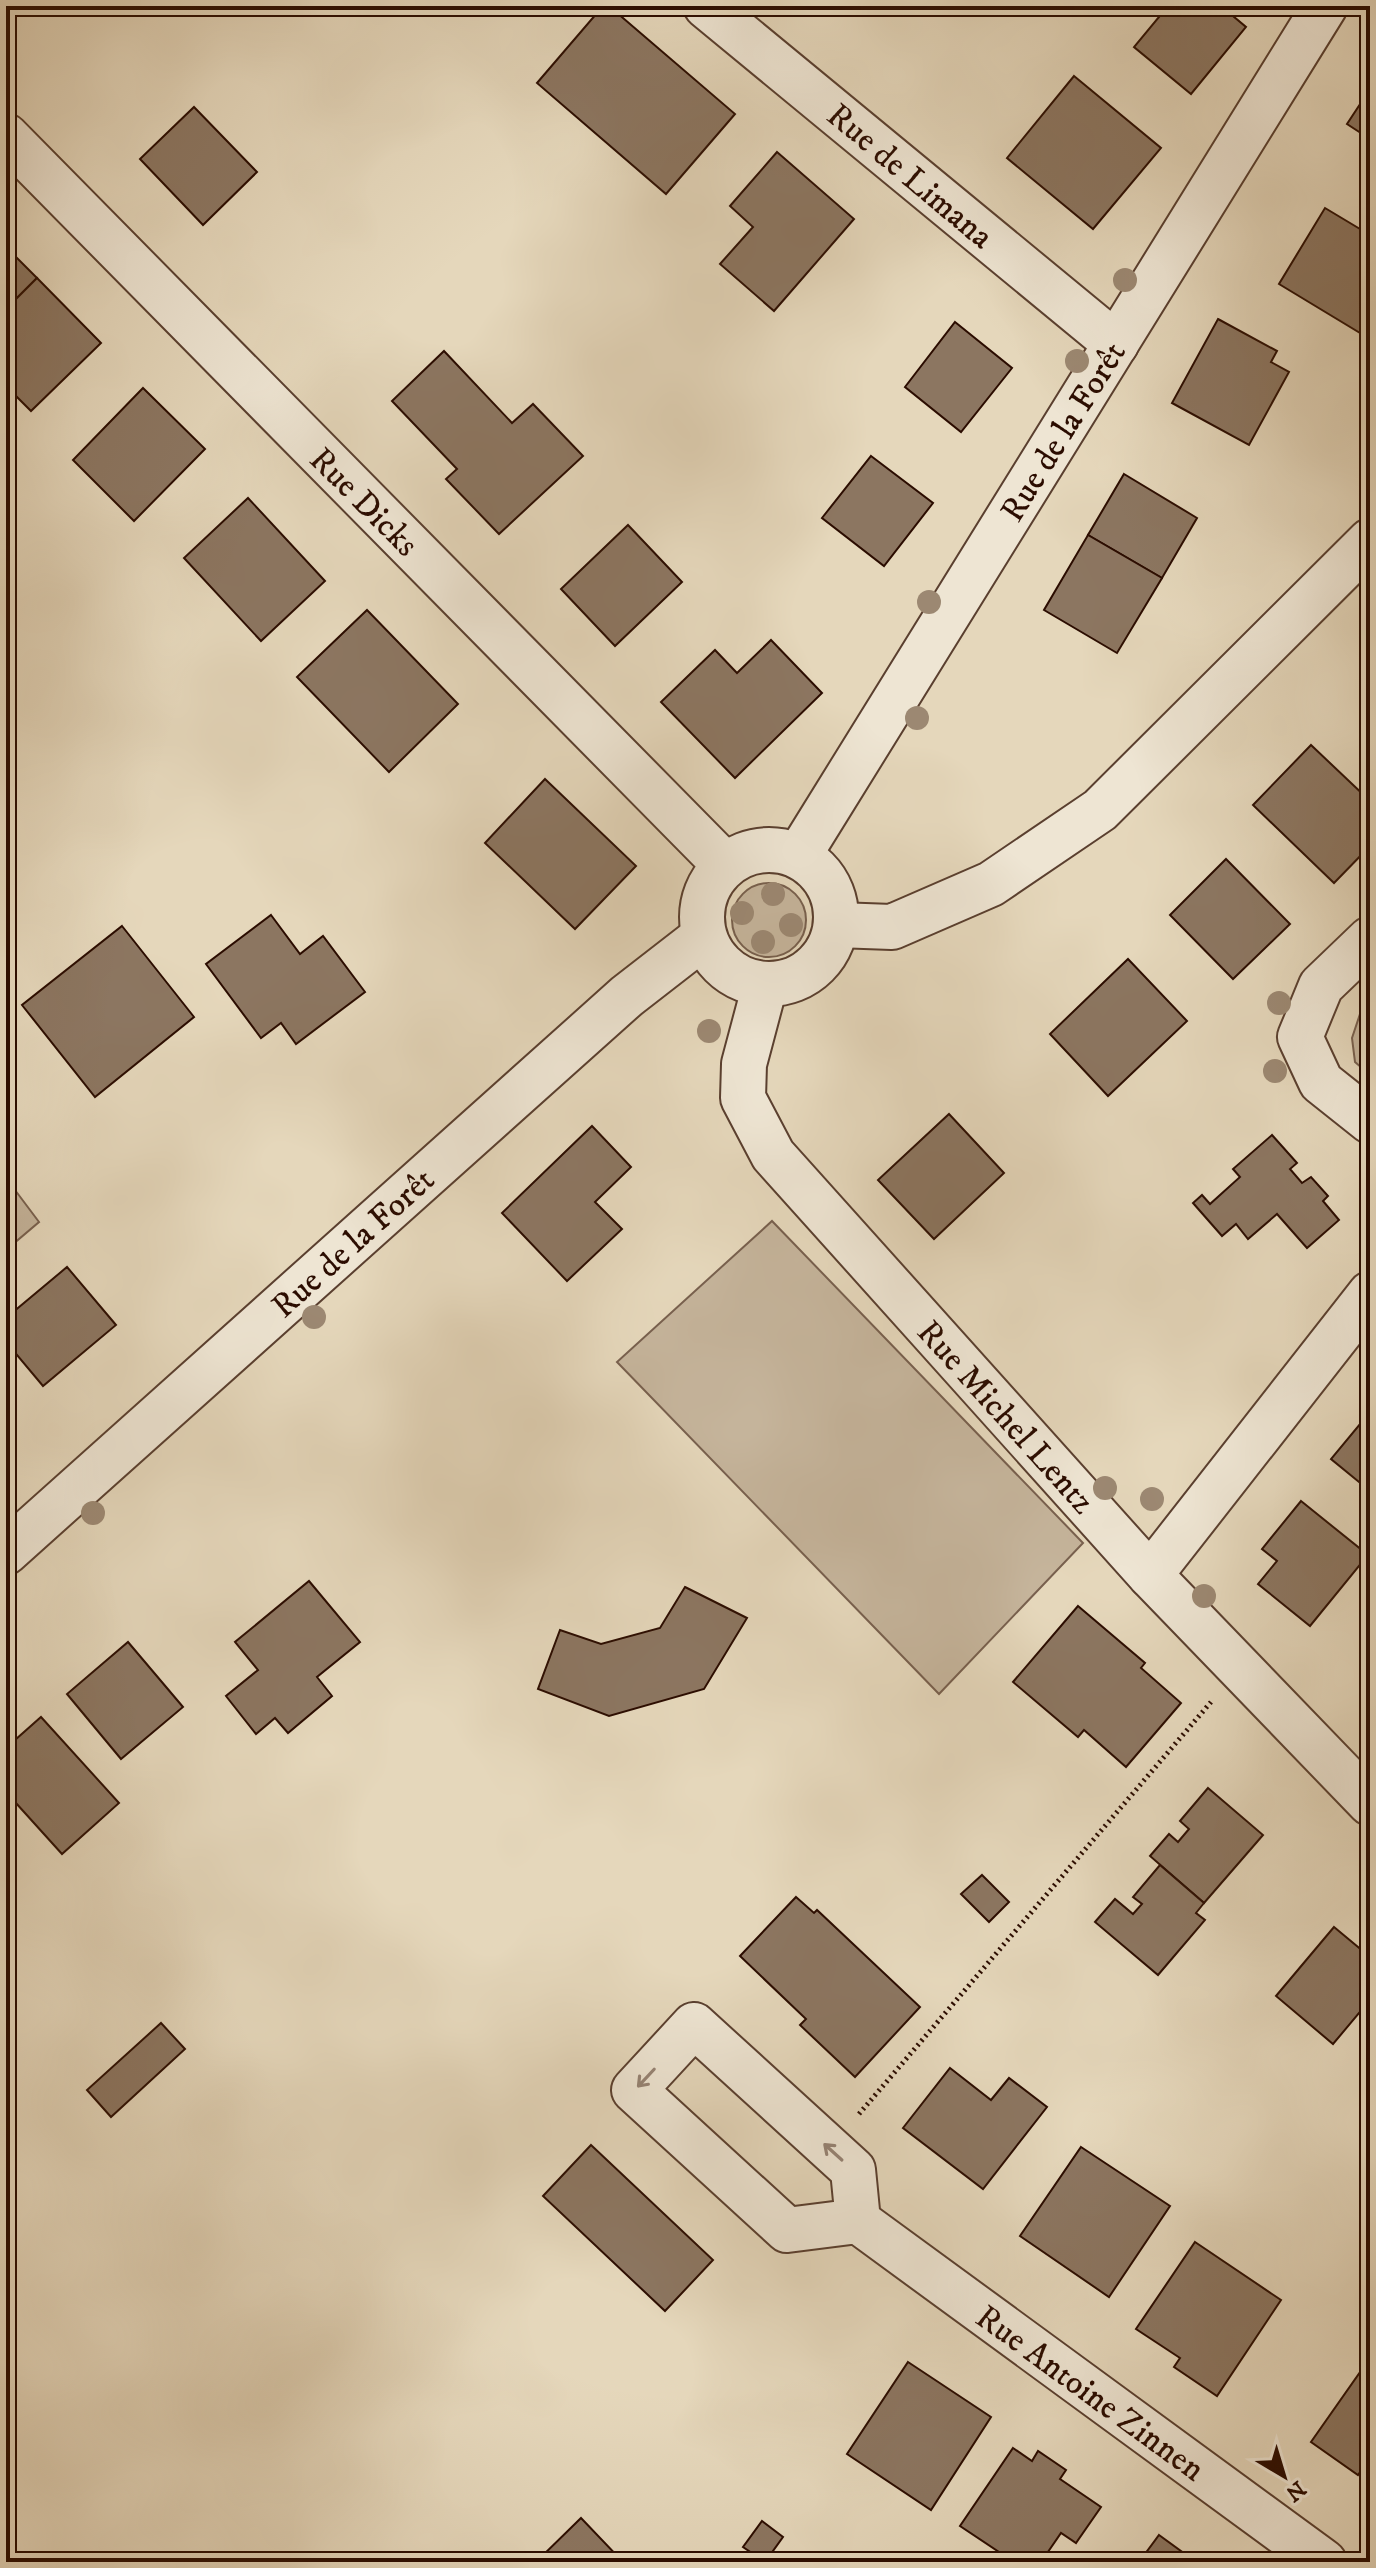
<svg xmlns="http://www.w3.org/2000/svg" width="1376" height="2568" viewBox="0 0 1376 2568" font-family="'IM FELL DW Pica',serif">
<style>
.green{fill:#c5b49b;stroke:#78604e;stroke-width:2}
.building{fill:#8c7661;stroke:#2b0c00;stroke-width:2}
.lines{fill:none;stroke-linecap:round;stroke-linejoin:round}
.street-casing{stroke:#5a3f2f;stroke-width:48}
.path{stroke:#2b0c00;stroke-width:5;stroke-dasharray:2 4;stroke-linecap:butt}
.street{stroke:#eee5d3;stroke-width:44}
.tree{fill:#9c8872}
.oneway{stroke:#968374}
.labels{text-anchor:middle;stroke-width:7;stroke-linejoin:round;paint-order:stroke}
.street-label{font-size:34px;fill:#2b0c00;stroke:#eee5d3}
</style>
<rect width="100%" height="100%" fill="#e5d7bb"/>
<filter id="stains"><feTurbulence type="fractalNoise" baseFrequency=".0025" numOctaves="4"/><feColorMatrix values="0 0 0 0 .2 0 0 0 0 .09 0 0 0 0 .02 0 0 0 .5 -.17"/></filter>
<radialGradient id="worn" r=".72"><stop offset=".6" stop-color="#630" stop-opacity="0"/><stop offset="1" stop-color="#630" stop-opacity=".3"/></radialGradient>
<g class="green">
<circle cx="769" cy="920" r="37"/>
<path d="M1370 992V1075L1355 1062 1352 1038 1366 996Z"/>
<path d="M6 1178 39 1222 6 1250Z"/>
<path d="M772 1221 1083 1543 939 1694 617 1362Z"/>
</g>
<g class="building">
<path d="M603 6H609L735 114 666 194 537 83Z"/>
<path d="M1168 6H1221L1246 27 1191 94 1134 47Z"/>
<path d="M1074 76 1161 148 1093 229 1007 158Z"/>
<path d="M1370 89V139L1347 124Z"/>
<path d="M194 107 257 172 203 225 140 159Z"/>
<path d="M777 152 854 219 774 311 720 264 753 227 730 206Z"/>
<path d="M1325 208 1370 235V339L1279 284Z"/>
<path d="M6 247 37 278 6 309Z"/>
<path d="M37 278 101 343 31 411 6 386V309Z"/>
<path d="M1218 319 1277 351 1271 362 1289 372 1249 445 1172 403Z"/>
<path d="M955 322 1012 368 961 432 905 387Z"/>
<path d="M444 351 512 423 533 404 583 456 499 534 446 479 457 469 392 401Z"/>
<path d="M143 388 205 449 134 521 73 460Z"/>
<path d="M871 456 933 503 884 566 822 518Z"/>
<path d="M1124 474 1197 518 1162 578 1088 535Z"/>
<path d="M248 498 325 581 261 641 184 558Z"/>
<path d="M628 525 682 582 615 646 561 589Z"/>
<path d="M1088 535 1162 578 1117 653 1044 610Z"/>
<path d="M367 610 458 704 389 772 297 677Z"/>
<path d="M771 640 822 693 735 778 661 702 715 650 737 673Z"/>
<path d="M1311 745 1370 801V846L1334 883 1253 805Z"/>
<path d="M545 779 636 866 575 929 485 843Z"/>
<path d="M1226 859 1290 924 1233 979 1170 915Z"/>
<path d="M271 915 300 954 323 936 365 992 296 1044 281 1023 261 1038 206 964Z"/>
<path d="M122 926 194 1017 95 1097 22 1005Z"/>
<path d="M1128 959 1187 1021 1108 1096 1050 1034Z"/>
<path d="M949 1114 1004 1173 934 1239 878 1180Z"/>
<path d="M592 1126 631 1167 595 1202 622 1229 567 1281 502 1213Z"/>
<path d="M1272 1135 1297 1163 1290 1169 1302 1183 1311 1177 1328 1196 1323 1201 1339 1220 1307 1248 1277 1214 1248 1239 1236 1224 1222 1236 1193 1203 1202 1195 1210 1204 1240 1177 1233 1169Z"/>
<path d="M67 1267 116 1325 43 1386 6 1342V1318Z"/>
<path d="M1370 1412V1491L1331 1459Z"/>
<path d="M1301 1501 1368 1555 1310 1626 1258 1584 1277 1561 1262 1549Z"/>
<path d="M309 1581 360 1642 317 1677 332 1696 288 1733 275 1718 256 1734 226 1696 258 1670 235 1642Z"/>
<path d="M685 1587 747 1618 704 1689 609 1716 538 1689 560 1630 601 1644 660 1628Z"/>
<path d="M1078 1606 1145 1663 1141 1668 1181 1703 1126 1767 1084 1730 1078 1737 1013 1682Z"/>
<path d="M128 1642 183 1707 121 1759 67 1694Z"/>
<path d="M41 1717 119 1803 62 1854 6 1792V1748Z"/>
<path d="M1208 1788 1263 1835 1204 1903 1150 1856 1169 1834 1178 1842 1189 1829 1180 1821Z"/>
<path d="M1160 1865 1204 1903 1196 1913 1205 1920 1158 1975 1095 1922 1115 1899 1133 1914 1142 1904 1133 1897Z"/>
<path d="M982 1875 1009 1902 989 1922 961 1894Z"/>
<path d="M796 1897 814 1913 817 1910 920 2007 855 2077 800 2025 806 2019 740 1956Z"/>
<path d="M1334 1927 1370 1957V2000L1333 2044 1276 1996Z"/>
<path d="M161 2023 185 2049 111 2117 87 2090Z"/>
<path d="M950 2068 991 2100 1009 2078 1047 2107 983 2189 903 2128Z"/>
<path d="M591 2145 713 2260 665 2311 543 2196Z"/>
<path d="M1081 2147 1170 2206 1109 2297 1020 2236Z"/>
<path d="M1195 2242 1281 2300 1217 2396 1174 2367 1180 2358 1136 2329Z"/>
<path d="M1370 2358V2458L1358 2475 1311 2442Z"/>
<path d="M908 2362 991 2417 931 2510 847 2454Z"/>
<path d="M1013 2448 1032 2461 1038 2451 1066 2470 1060 2479 1101 2507 1076 2543 1061 2533 1041 2562H1014L960 2526Z"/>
<path d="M581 2518 623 2562H536Z"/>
<path d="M762 2521 783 2537 765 2562 743 2547Z"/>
<path d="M1159 2535 1196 2562H1139Z"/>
</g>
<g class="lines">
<defs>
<g id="street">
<path d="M706 6 1116 344"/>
<path d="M6 136 725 865"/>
<circle cx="769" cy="917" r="67"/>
<path d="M799 855 1325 6"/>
<path d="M837 925 892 927 991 884 1100 810 1370 541"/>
<path d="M1370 939 1321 986 1300 1037 1321 1082 1370 1121"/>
<path d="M765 985 744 1064 743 1098 773 1155 1150 1575 1370 1803"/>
<path d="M6 1552 627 996 703 937"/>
<path d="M1150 1575 1370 1294"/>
<path d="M858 2221 853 2170 694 2025 634 2090 787 2230 858 2221 1324 2562"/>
</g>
</defs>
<use href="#street" class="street-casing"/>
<path class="path" d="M859 2114 1211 1702"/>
<use href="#street" class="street"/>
</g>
<g class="tree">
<circle cx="1125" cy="280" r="12"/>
<circle cx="1077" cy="361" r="12"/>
<circle cx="929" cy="602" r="12"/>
<circle cx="917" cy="718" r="12"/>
<circle cx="773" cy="894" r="12"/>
<circle cx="742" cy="913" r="12"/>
<circle cx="791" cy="925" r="12"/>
<circle cx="763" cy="942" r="12"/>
<circle cx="1279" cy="1003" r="12"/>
<circle cx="709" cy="1031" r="12"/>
<circle cx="1275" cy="1071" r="12"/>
<circle cx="314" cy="1317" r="12"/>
<circle cx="1105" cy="1488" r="12"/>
<circle cx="1152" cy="1499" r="12"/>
<circle cx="93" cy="1513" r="12"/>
<circle cx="1204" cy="1596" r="12"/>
</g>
<defs><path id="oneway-shaft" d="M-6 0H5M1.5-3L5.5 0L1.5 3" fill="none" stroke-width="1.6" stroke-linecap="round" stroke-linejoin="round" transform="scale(2)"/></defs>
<g class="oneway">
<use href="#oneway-shaft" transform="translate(646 2078) rotate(133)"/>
<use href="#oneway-shaft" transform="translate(833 2152) rotate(-138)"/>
</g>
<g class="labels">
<g class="street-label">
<text transform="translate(911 175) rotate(40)" y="12">Rue de Limana</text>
<text transform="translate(1062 431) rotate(-58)" y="12">Rue de la Forêt</text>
<text transform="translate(365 501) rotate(45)" y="12">Rue Dicks</text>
<text transform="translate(352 1242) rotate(-42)" y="12">Rue de la Forêt</text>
<text transform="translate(1007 1416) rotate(48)" y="12">Rue Michel Lentz</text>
<text transform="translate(1091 2392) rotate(36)" y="12">Rue Antoine Zinnen</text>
</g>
</g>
<rect width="1376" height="2568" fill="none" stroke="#e5d7bb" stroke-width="32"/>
<rect x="8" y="8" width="1360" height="2552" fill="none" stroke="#2b0c00" stroke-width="4"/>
<rect x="16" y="16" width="1344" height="2536" fill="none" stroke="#2b0c00" stroke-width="2"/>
<g transform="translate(1284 2476) rotate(142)" stroke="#eee5d3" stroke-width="6" paint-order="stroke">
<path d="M0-6L14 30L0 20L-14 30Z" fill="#2b0c00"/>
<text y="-12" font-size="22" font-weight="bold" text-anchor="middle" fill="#2b0c00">N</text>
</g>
<rect width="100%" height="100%" filter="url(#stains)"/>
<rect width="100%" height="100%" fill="url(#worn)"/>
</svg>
